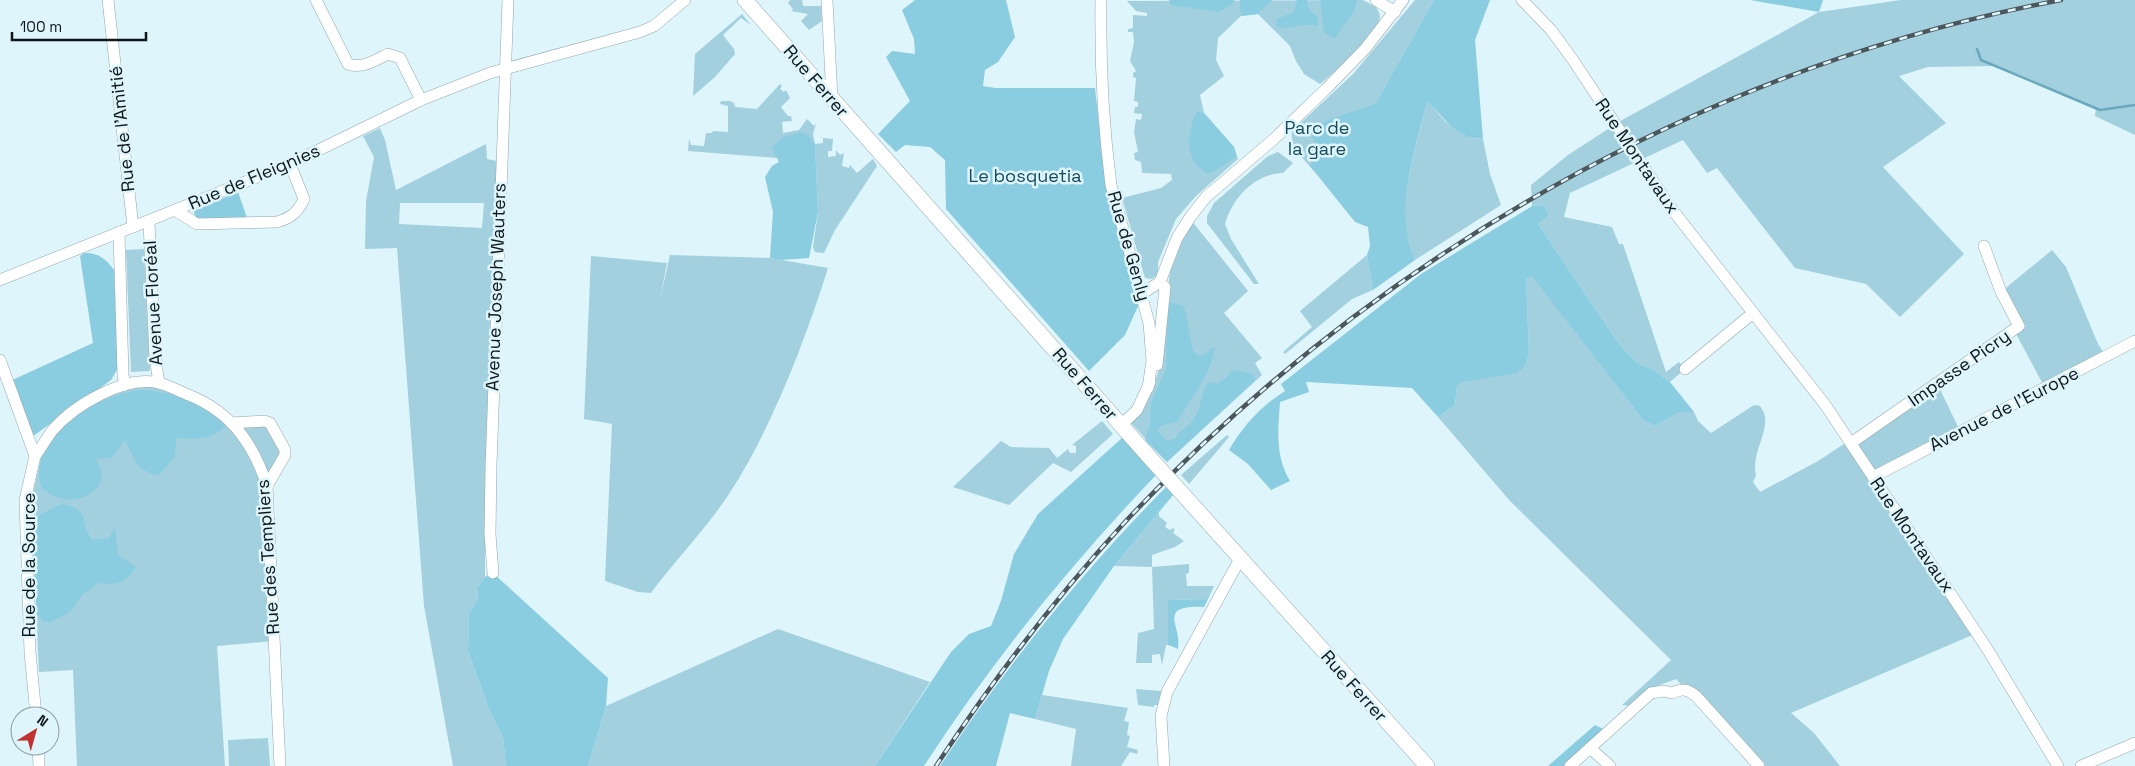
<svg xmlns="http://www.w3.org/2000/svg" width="2135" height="766" viewBox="0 0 2135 766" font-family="'Space Grotesk',sans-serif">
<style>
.green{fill:#a2d0de;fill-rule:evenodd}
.forest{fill:#8acce0}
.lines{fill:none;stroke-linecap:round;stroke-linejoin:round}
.stream{stroke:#68a9bd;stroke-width:2.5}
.minor-casing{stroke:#92a7ae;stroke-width:12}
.major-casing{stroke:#92a7ae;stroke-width:16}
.minor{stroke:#fff;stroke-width:11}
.major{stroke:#fff;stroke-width:15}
.rail-casing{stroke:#4b575b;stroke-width:4.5}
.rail{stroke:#def5fc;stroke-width:2.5;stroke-dasharray:8;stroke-linecap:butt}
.major-bridge-casing{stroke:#92a7ae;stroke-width:16;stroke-linecap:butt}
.major-bridge{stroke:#fff;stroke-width:15}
.labels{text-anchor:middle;stroke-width:5;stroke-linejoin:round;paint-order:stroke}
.street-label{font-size:18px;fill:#0f171a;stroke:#def5fc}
.park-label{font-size:18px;fill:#154d5c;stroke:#def5fc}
</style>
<rect width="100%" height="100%" fill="#def5fc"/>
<g class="green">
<path d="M790 0H802L803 6H821L822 21 809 30 801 21 808 14 791 11 793 9 788 3Z"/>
<path d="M1363 0 1376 7C1379 12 1381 16 1379 21 1373 37 1334 73 1320 84L1304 74 1296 61 1290 46 1258 14 1241 16 1218 38 1216 60 1224 76 1200 95 1204 113 1234 147 1238 159 1196 196 1176 219 1158 262V274L1152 279 1145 278 1122 198 1161 188 1172 180 1171 174 1142 173 1141 162 1135 160 1134 153 1138 152 1134 132 1136 119 1141 120 1142 114 1134 113 1135 107H1138V102L1134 101 1136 78 1133 77V73L1136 71 1130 61 1134 42 1133 32H1128V29L1133 28V15L1147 16V13L1136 11 1127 1Z"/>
<path d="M1415 0H1434L1375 104 1377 110 1314 171C1305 160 1289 147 1292 131L1353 74Z"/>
<path d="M1901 0H2135V135L2095 116 2096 108 1995 66 1928 67 1899 76 1946 123 1883 167 1964 254 1900 317 1866 284 1795 268 1717 168 1707 173 1683 140 1570 193 1564 217 1612 227 1619 244H1623L1666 372 1679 362 1685 369 1670 382 1654 370 1637 363 1619 344 1538 224 1544 205 1532 206 1531 185 1568 155 1622 120 1819 12Z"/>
<path d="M742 14 751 25 741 18 723 35 734 49 735 54 715 77 693 96 695 54Z"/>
<path d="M780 84 782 86 780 89 784 92 786 90 790 98 781 107 788 116H791L792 121 782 122 783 133 799 130 807 119 814 126 816 124 813 134 815 144 823 143V138L833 139 832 151H828V157L836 156V150L840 155 844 153 842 166 849 168 850 165 857 173 873 159 877 166 835 230 824 253 815 252 813 247 818 212 815 145 777 148V158L688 151 689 138 691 145 704 146 706 133H712L713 131 728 132V106L720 104 721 101H730L734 103 735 107 757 109Z"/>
<path d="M1427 101C1446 121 1455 138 1483 139L1490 174 1501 205 1415 260C1392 211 1416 151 1427 101Z"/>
<path d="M380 128 385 140 396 190 486 144 487 159 497 161 485 522V577L477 588 478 599 469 613 468 651 490 712 503 738 506 766H453L424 606 397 248 365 249 366 201 374 157 363 136ZM400 203H484L482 228 399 224Z"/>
<path d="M1278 152 1293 163 1283 173C1255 174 1233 197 1225 224L1231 239 1259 284H1254L1207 223V216L1214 203 1268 156Z"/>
<path d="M1191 220 1248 291 1224 313 1262 358 1255 363 1262 375 1167 462 1131 423C1177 364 1159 327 1172 262 1175 248 1185 233 1191 220Z"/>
<path d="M144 249 150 371 131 372 126 250Z"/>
<path d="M2052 250 2066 267 2098 344 2106 356 2045 388 2014 330 2001 292Z"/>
<path d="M670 255 770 258 828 268C805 341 771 430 729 494 706 529 676 559 651 593L638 592 605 581 612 424 584 419 591 256 667 263 660 300Z"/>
<path d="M1367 255 1373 290 1352 299 1285 354 1283 352 1312 327 1300 311Z"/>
<path d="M1532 275 1643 420 1654 426 1681 412H1694L1698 421 1711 433 1754 405 1760 406C1776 426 1750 449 1756 475L1753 482 1760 492 1818 461 1937 383 1960 431 1873 477 1977 633 1791 713 1814 733 1840 766H1759L1676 679 1657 686 1632 706 1622 705 1671 660 1510 501 1438 417 1455 405 1457 387 1462 382 1526 365 1529 353 1526 277Z"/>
<path d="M159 383 231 423 265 421 285 450 267 486 273 641 217 646 225 766H77L73 670 39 672 31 503 44 443 52 432 113 389Z"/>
<path d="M1102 421 1113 434 1071 472 1053 463 1009 505 953 487 1001 441 1011 447 1049 448 1057 458 1068 449 1070 453H1076V446L1072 445Z"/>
<path d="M1227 435 1229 437 1189 484 1181 475Z"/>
<path d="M1159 512V516L1167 523 1165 527 1170 530 1173 528 1175 530 1173 533 1184 541 1175 547 1152 555V567L1189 564V573L1186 574 1187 586H1214L1208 599 1168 600V644L1166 645 1162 665 1160 654 1152 655V663H1136L1138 633 1154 629 1152 567 1114 566Z"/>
<path d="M778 629 930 682 875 766H588L606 706Z"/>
<path d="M1136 689 1161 691 1158 705H1154V707L1138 705Z"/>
<path d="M1042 695 1128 708 1124 721 1129 722 1127 735 1130 736 1127 747 1138 750 1137 754 1130 752 1121 766H1071L1076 729 1035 719Z"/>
<path d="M268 738 270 766H229L228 740Z"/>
</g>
<g class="forest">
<path d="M915 0H1006L1015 37 998 62 985 70 983 86 995 88H1095L1105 179 1139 304 1125 335 1089 371 946 209 945 160 930 147 905 145 896 152 878 134 910 101 886 57 892 51 915 54 914 39 902 10Z"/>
<path d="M1169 0H1234L1235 2 1219 12 1171 5Z"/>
<path d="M1240 0H1272L1258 14 1241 16Z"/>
<path d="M1297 0H1307L1309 10 1318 17V26C1300 21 1290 32 1276 26L1277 19 1294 12Z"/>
<path d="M1321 0H1357L1354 11 1334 39 1323 32C1325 20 1319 12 1321 0Z"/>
<path d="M1434 0H1490L1475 40 1483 139C1452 138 1449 120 1427 102 1415 151 1393 211 1415 260L1373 290 1367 255 1370 246 1368 227 1355 222 1310 166 1320 148 1312 137 1317 127 1328 120 1375 104Z"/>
<path d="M1750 0H1823L1819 12Z"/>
<path d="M1197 111 1204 113 1234 147 1236 156 1215 171 1207 173C1183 160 1187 132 1197 111Z"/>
<path d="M800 132 808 135 815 145 818 212 809 258 781 260 770 258 773 212 765 177 772 166 779 162 772 148 782 138Z"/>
<path d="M238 192 247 218 197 219 193 211Z"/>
<path d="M1544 205 1548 215 1538 224 1619 344 1637 363 1654 370 1670 382 1694 412H1681L1654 426 1643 420 1532 276 1526 278 1529 353 1526 365 1517 373 1462 382 1457 387 1455 405 1438 417 1412 388 1306 382 1309 392 1280 402C1278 430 1275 456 1290 481L1271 490 1248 464 1229 450C1243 426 1261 406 1285 391L1281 384 1421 274 1532 206Z"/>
<path d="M84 253C98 252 107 260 114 270L118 368 111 380 29 439 8 382 93 343 80 256Z"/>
<path d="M1168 302 1184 306 1193 351 1199 356 1208 353 1211 348H1215C1210 376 1191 398 1177 422L1162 425 1157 431 1167 441 1175 439C1180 429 1188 428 1194 419 1202 408 1200 393 1209 382L1217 384 1226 378 1232 370 1253 374 1255 380 1167 462 1145 440 1150 423 1151 403 1166 369Z"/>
<path d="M139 390C175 391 197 402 225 425 216 440 192 439 176 438L175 456 159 475C133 470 136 460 125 440L111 458 95 459C117 487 79 508 54 496 50 494 45 490 41 487 41 482 38 476 39 471 44 427 99 396 139 390Z"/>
<path d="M1123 437 1157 474C1070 565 992 661 924 766H875L951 652 969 634 991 626 1001 601 1014 554 1038 514Z"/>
<path d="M1167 486 1174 494 1114 566 1063 639 1049 671 1035 719 1010 713 996 766H940C1007 665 1082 572 1167 486Z"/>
<path d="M61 504C93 509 78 525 93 540L109 538 115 527 118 555 136 567C127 583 115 586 98 583L82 595 70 612 49 623 43 621 37 614 34 526 38 516Z"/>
<path d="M493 573 608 678 606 706 588 766H506L503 738 490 712 468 651 469 613 478 599 477 588 485 577Z"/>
<path d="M1208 599 1204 607C1155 605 1183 626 1178 649L1166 644H1168V600Z"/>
<path d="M1595 725 1605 730 1566 766H1548Z"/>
</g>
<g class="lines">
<path class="stream" d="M1977 49 1981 60 2100 110 2135 105"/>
<defs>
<g id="minor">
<path d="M108 0 133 227"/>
<path d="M316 0 348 64C362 69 374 61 388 54L400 58 421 100"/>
<path d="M827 0 832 98"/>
<path d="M1101 0C1100 62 1103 124 1111 185L1149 323 1152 361 1148 388"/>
<path d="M1376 0 1395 12"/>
<path d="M1522 0 1551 30 1573 60 1671 208 1826 406 1986 647 2058 766"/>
<path d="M176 211 197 224 277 222C291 218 298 212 304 199L290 164"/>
<path d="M149 222 155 357 159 383"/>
<path d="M119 232 123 375 125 385"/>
<path d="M0 280 290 164 421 100 490 73 640 32 654 26 685 0"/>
<path d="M1143 293 1160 282 1177 238 1191 216 1206 197 1274 139 1326 89 1365 49 1403 0"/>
<path d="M0 360 35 456 25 500 30 652 36 716"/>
<path d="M1157 365 1165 287"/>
<path d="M1685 369 1753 313"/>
<path d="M231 423 265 421 270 423 285 450V455L267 486"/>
<path d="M1121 425 1137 410 1150 382"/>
<path d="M1851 443 2019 326 2001 292 1984 246"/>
<path d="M35 456C41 448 46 439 52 431 74 405 125 375 159 383 170 386 181 392 191 396 232 413 254 445 267 486L280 766"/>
<path d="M1873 477 2135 341"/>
<path d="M493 573 490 534 491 466 508 0"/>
<path d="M38 746 39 766"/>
<path d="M1590 748 1610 766"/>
<path d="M1164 766 1161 716 1167 692 1240 559"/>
<path d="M1570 766 1651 693 1664 691 1672 693C1682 688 1687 689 1696 696L1759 766"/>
<path d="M2081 766 2135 743"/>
</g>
<g id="major">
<path d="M745 0 1151 459"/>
<path d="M1179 490 1427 766"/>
</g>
</defs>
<use href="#minor" class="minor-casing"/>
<use href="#major" class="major-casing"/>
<use href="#minor" class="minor"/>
<use href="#major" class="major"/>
<defs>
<path id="rail" d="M936 766C993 680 1055 598 1125 522 1373 258 1704 67 2061 0"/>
</defs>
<use href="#rail" class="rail-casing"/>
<use href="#rail" class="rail"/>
<defs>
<path id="major-bridge" d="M1151 459 1179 490"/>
</defs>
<use href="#major-bridge" class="major-bridge-casing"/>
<use href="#major-bridge" class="major-bridge"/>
</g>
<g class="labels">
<g class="street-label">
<text transform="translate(816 81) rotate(49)" y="6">Rue Ferrer</text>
<text transform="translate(122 129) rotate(-96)" y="6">Rue de l'Amitié</text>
<text transform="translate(1637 156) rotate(56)" y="6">Rue Montavaux</text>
<text transform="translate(254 177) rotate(-23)" y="6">Rue de Fleignies</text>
<text transform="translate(1129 246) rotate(74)" y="6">Rue de Genly</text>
<text transform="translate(496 287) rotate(-88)" y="6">Avenue Joseph Wauters</text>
<text transform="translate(153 303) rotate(-93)" y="6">Avenue Floréal</text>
<text transform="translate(1959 368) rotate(-35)" y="6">Impasse Picry</text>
<text transform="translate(1085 384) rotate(49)" y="6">Rue Ferrer</text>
<text transform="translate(2004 409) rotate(-27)" y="6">Avenue de l'Europe</text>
<text transform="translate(1912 535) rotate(56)" y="6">Rue Montavaux</text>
<text transform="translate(268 557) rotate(-94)" y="6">Rue des Templiers</text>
<text transform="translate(29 565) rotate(-90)" y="6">Rue de la Source</text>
<text transform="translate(1354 686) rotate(48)" y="6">Rue Ferrer</text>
</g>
<g class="park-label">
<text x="1317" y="134">Parc de<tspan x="1317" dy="21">la gare</tspan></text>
<text x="1025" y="182">Le bosquetia</text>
</g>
</g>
<g transform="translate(35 731) rotate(37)"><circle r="24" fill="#def5fc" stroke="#8b9ca2"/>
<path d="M0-4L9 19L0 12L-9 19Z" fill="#c13330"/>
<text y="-8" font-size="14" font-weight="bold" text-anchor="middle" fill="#0f171a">N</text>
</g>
<path d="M12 32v8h134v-8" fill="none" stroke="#0f171a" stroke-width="2.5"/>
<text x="20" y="32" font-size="15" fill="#0f171a" stroke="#def5fc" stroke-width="4" paint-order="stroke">100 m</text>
</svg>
